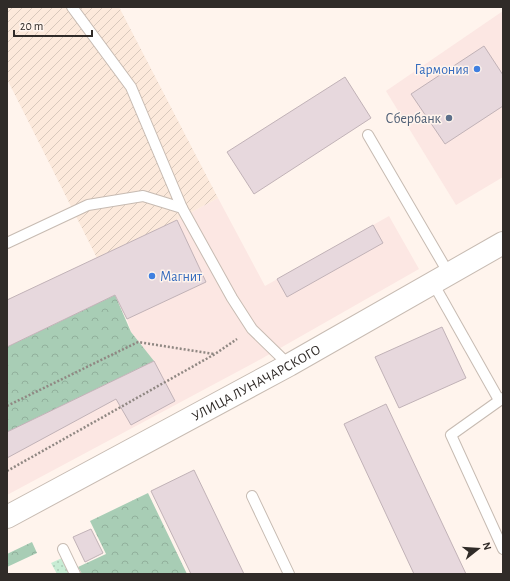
<svg xmlns="http://www.w3.org/2000/svg" width="510" height="581" viewBox="0 0 510 581" font-family="'Alegreya Sans',sans-serif">
<style>
.commercial{fill:#fce7e3}
.industrial{fill:url(#industrial-furrows)}
.grass{fill:url(#grass-dots)}
.forest{fill:url(#forest-crowns)}
.building{fill:#e7d8dd;stroke:#c1b2b7}
.lines{fill:none;stroke-linecap:round;stroke-linejoin:round}
.service-casing{stroke:#c7bbb2;stroke-width:12}
.tertiary-casing{stroke:#c7bbb2;stroke-width:24}
.path{stroke:#908883;stroke-width:2.5;stroke-dasharray:2 2;stroke-linecap:butt}
.service{stroke:#fff;stroke-width:10}
.tertiary{stroke:#fff;stroke-width:22}
.shop-dot{fill:#3f7fe0;stroke:#fff4ed;stroke-width:1.5}
.service-dot{fill:#5c6f8a;stroke:#fff4ed;stroke-width:1.5}
.labels{text-anchor:middle;stroke-width:3;stroke-linejoin:round;paint-order:stroke}
.shop-label{font-size:14px;fill:#366cbe;stroke:#fff4ed;text-anchor:end}
.service-label{font-size:14px;fill:#4e5e75;stroke:#fff4ed;text-anchor:end}
.street-label{font-size:14px;fill:#302b28;stroke:#fff4ed}
</style>
<defs>
<pattern id="industrial-furrows" width="10" height="10" patternUnits="userSpaceOnUse"><rect width="10" height="10" fill="#fce9db"/><path d="M-1 1l2-2M0 10L10 0M9 11l2-2" fill="none" stroke="#d8c8bc"/></pattern>
<pattern id="grass-dots" width="8" height="8" patternUnits="userSpaceOnUse"><rect width="8" height="8" fill="#c8ecd4"/><path d="M2 2h.1M6 6h.1" fill="none" stroke="#accbb6" stroke-width="1.8" stroke-linecap="round"/></pattern>
<pattern id="forest-crowns" width="20" height="18" patternUnits="userSpaceOnUse"><rect width="20" height="18" fill="#a8cdb5"/><path d="M2 6a3 3 0 1 1 6 0M12 15a3 3 0 1 1 6 0" fill="none" stroke="#91b09c"/></pattern>
</defs>
<rect width="100%" height="100%" fill="#fff4ed"/>
<g class="commercial">
<path d="M503 11V177L456 205 386 91Z"/>
<path d="M218 198 265 286 389 216 419 269 261 359 7 495V393L131 332 127 319 97 258 177 220Z"/>
</g>
<path class="industrial" d="M7 7H119L218 198 177 220 97 258 7 79Z"/>
<path class="grass" d="M62 558 70 574H57L51 563Z"/>
<g class="forest">
<path d="M115 295 131 332 154 361 7 432V347Z"/>
<path d="M148 493 187 574H82L78 567 106 554 90 521Z"/>
<path d="M32 542 37 553 7 567V554Z"/>
</g>
<g class="building">
<path d="M484 46 503 75V106L445 144 411 94Z"/>
<path d="M345 77 371 118 254 194 227 152Z"/>
<path d="M177 220 206 282 127 319 115 295 7 347V300Z"/>
<path d="M373 225 383 243 287 297 277 279Z"/>
<path d="M442 327 466 378 399 408 375 357Z"/>
<path d="M154 361 175 401 131 425 116 399 7 458V432Z"/>
<path d="M386 404 466 574H414L344 424Z"/>
<path d="M194 470 244 574H191L151 491Z"/>
<path d="M91 529 103 553 85 562 73 537Z"/>
</g>
<g class="lines">
<defs>
<g id="service">
<path d="M72 7 131 87 182 208"/>
<path d="M368 135 449 274"/>
<path d="M7 243 88 205 143 196 182 208 232 298 252 329 289 365"/>
<path d="M433 283 499 400"/>
<path d="M503 398 451 435 503 549"/>
<path d="M252 496 289 574"/>
<path d="M63 549 75 574"/>
</g>
<g id="tertiary">
<path id="s1" d="M7 517 289 365 503 243"/>
</g>
</defs>
<use href="#service" class="service-casing"/>
<use href="#tertiary" class="tertiary-casing"/>
<g class="path">
<path d="M7 406 138 342 214 354"/>
<path d="M7 471 215 354 237 339"/>
</g>
<use href="#service" class="service"/>
<use href="#tertiary" class="tertiary"/>
</g>
<g class="shop-dot">
<circle cx="477" cy="69" r="4"/>
<circle cx="152" cy="276" r="4"/>
</g>
<circle class="service-dot" cx="449" cy="118" r="4"/>
<g class="labels">
<g class="shop-label">
<text x="469" y="74">Гармония</text>
<text x="160" y="281" text-anchor="start">Магнит</text>
</g>
<g class="service-label">
<text x="441" y="123">Сбербанк</text>
</g>
<g class="street-label">
<text dy="5" stroke="none"><textPath href="#s1" startOffset="283">УЛИЦА ЛУНАЧАРСКОГО</textPath></text>
</g>
</g>
<rect width="510" height="581" fill="none" stroke="#302b28" stroke-width="16"/>
<g transform="translate(478 549) rotate(73)" stroke="#fff4ed" stroke-width="3" paint-order="stroke">
<path d="M0-3L7 15L0 10L-7 15Z" fill="#302b28"/>
<text y="-6" font-size="11" font-weight="bold" text-anchor="middle" fill="#302b28">N</text>
</g>
<path d="M14 30v6h78v-6" fill="none" stroke="#302b28" stroke-width="2"/>
<text x="20" y="30" font-size="12" fill="#302b28" stroke="#fff4ed" stroke-width="3" paint-order="stroke">20 m</text>
</svg>
